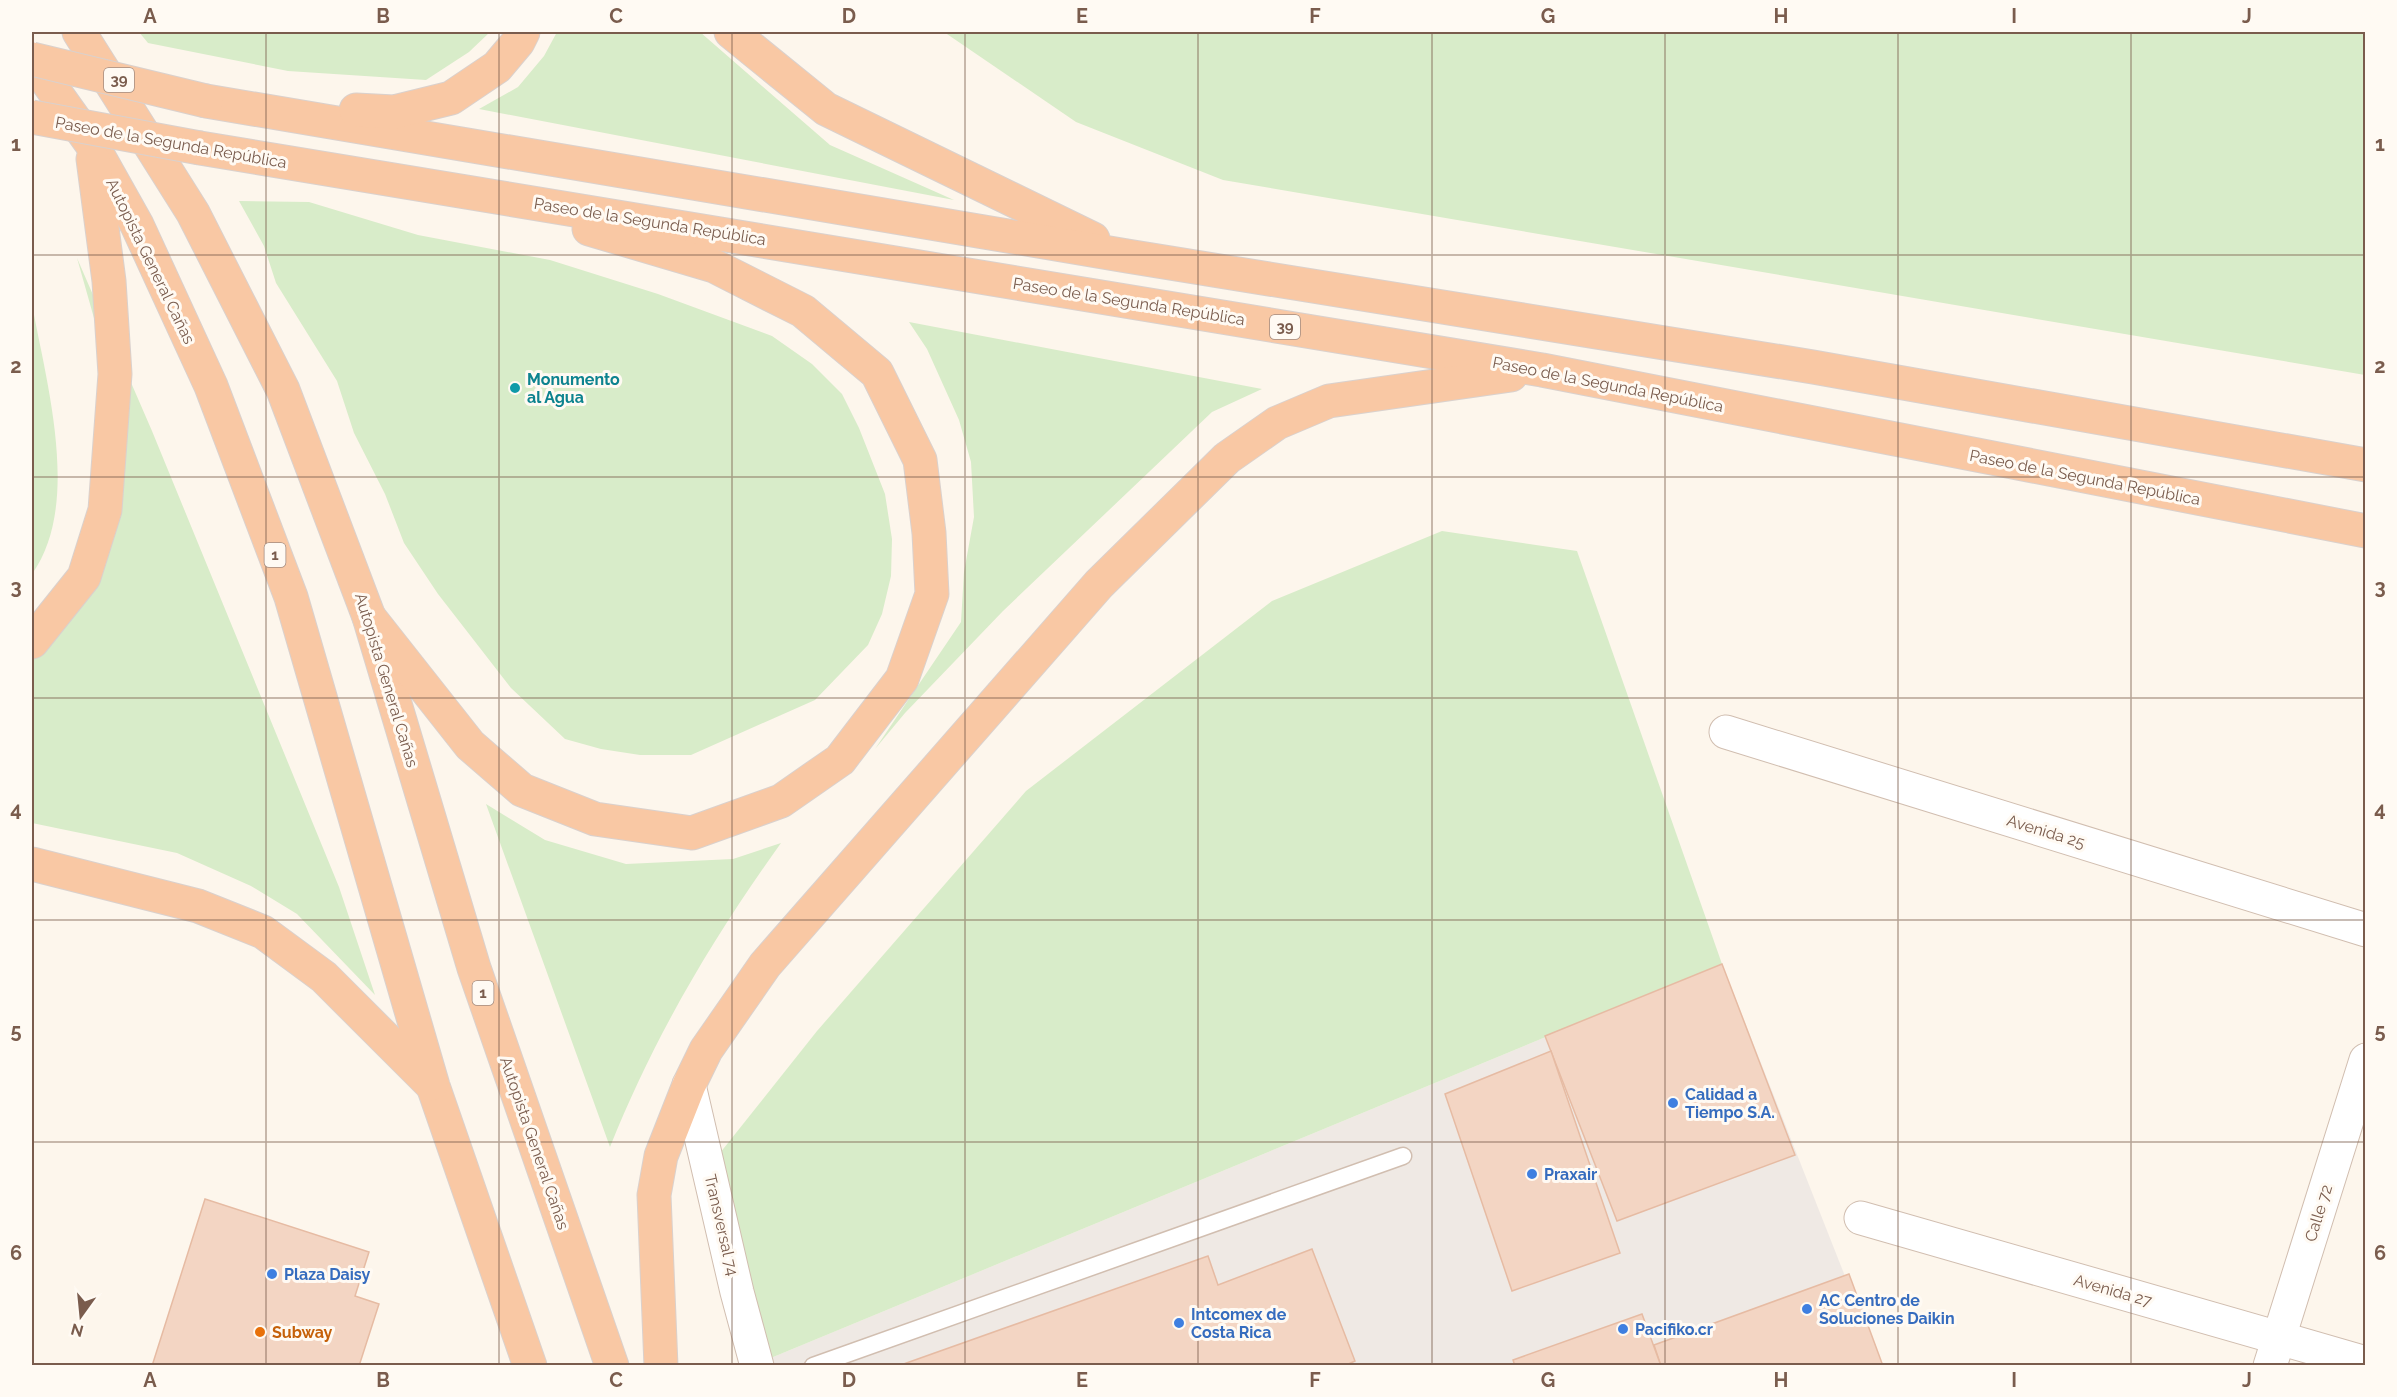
<svg xmlns="http://www.w3.org/2000/svg" width="2397" height="1397" viewBox="0 0 2397 1397" font-family="Raleway,sans-serif">
<style>
.industrial{fill:#efe9e4}
.green{fill:#d8ecc9}
.building{fill:#f3d5c3;stroke:#e6bba3;stroke-width:1.5}
.lines{fill:none;stroke-linecap:round;stroke-linejoin:round}
.service-casing{stroke:#d1beb0;stroke-width:19}
.minor-casing{stroke:#d1beb0;stroke-width:35}
.trunk-casing{stroke:#dad1cd;stroke-width:35}
.service{stroke:#fff;stroke-width:16}
.minor{stroke:#fff;stroke-width:33}
.trunk{stroke:#f9c8a4;stroke-width:33}
.trunk-bridge-casing{stroke:#dad1cd;stroke-width:35;stroke-linecap:butt}
.trunk-bridge{stroke:#f9c8a4;stroke-width:33}
.grid{fill:none;stroke:#7a5c4d;stroke-width:1.5;stroke-opacity:0.55}
.culture-dot{fill:#0f9aa8;stroke:#fffaf3;stroke-width:2}
.shop-dot{fill:#3f7fe0;stroke:#fffaf3;stroke-width:2}
.food-dot{fill:#e8710a;stroke:#fffaf3;stroke-width:2}
.labels{text-anchor:middle;stroke-width:6;stroke-linejoin:round;paint-order:stroke}
.shield{fill:#fffaf3;stroke:#a28b7f;stroke-width:1.5}
.shield-label{font-size:15px;font-weight:bold;fill:#7a5c4d}
.street-label{font-size:16px;fill:#7a5c4d;stroke:#fffaf3}
.culture-label{font-size:16px;font-weight:bold;fill:#0d838f;stroke:#fffaf3;text-anchor:start}
.shop-label{font-size:16px;font-weight:bold;fill:#366cbe;stroke:#fffaf3;text-anchor:start}
.food-label{font-size:16px;font-weight:bold;fill:#c56008;stroke:#fffaf3;text-anchor:start}
.neatline{fill:none;stroke:#7a5c4d;stroke-width:2}
.grid-label{font-size:20px;text-anchor:middle;font-weight:bold;fill:#7a5c4d}
</style>
<rect width="100%" height="100%" fill="#fdf6ec"/>
<path class="industrial" d="M1722 964 1880 1365 768 1366 766 1360Z"/>
<g class="green">
<path d="M139 32H490L469 52 426 80 288 71 148 43Z"/>
<path d="M557 32H700L830 145 954 200 479 109 518 87 544 56Z"/>
<path d="M944 32H2365V375L1223 180 1076 122Z"/>
<path d="M239 201 309 202 418 235 550 260 658 294 772 336 812 364 842 394 859 428 885 494 892 539 891 576 882 614 868 645 815 700 691 755H640L601 749 565 739 511 688 438 594 404 543 385 494 354 433 337 381 276 283 264 246Z"/>
<path d="M77 258 152 431 339 887 375 995 297 914 251 886 177 853 32 823V656L87 566 105 357Z"/>
<path d="M32 304C46 382 82 504 32 574Z"/>
<path d="M909 322 1262 389 1212 412 1003 611 905 713 875 749 961 622 964 572 974 517 971 462 959 420 927 349Z"/>
<path d="M1442 531 1577 551 1722 964 766 1360 716 1158 817 1031 1026 791 1272 601Z"/>
<path d="M486 804 545 840 626 864 733 859 781 843C712 939 654 1037 610 1147Z"/>
</g>
<g class="building">
<path d="M1722 964 1795 1155 1617 1221 1545 1036Z"/>
<path d="M1551 1051 1620 1253 1512 1291 1445 1094Z"/>
<path d="M205 1199 369 1252 355 1296 379 1304 359 1366H152Z"/>
<path d="M1312 1249 1355 1361 1344 1366H898L1208 1256 1218 1285Z"/>
<path d="M1849 1274 1883 1366H1661L1654 1345Z"/>
<path d="M1642 1314 1661 1366H1515L1513 1360Z"/>
</g>
<g class="lines">
<defs>
<path id="service" d="M813 1366 1403 1156"/>
<g id="minor">
<path d="M1726 732 2366 930"/>
<path d="M689 1085 737 1292 757 1366"/>
<path d="M1861 1218 2366 1363"/>
<path d="M2270 1366 2366 1060"/>
</g>
<g id="trunk">
<path d="M79 32 193 213 283 390 369 617 474 968 612 1366"/>
<path d="M731 32 826 109 1093 239"/>
<path d="M32 60 91 143 137 225 211 386 291 597 433 1086 530 1366"/>
<path d="M206 101 1127 256 1813 367 2366 465"/>
<path d="M356 110 394 112 451 98 497 67 518 42 523 32"/>
<path d="M200 148 1542 370 2366 531"/>
<path d="M369 617 470 745 522 790 595 819 692 833 781 801 840 760 902 679 932 594 929 533 920 460 877 373 803 311 714 266 589 229"/>
<path d="M32 642 84 577 105 510 115 374 109 281 93 159"/>
<path d="M32 864 198 906 263 932 324 977 431 1084"/>
<path d="M661 1366 654 1195 661 1156 689 1085 706 1050 765 965 1099 584 1227 458 1277 423 1329 401 1511 375"/>
</g>
</defs>
<use href="#service" class="service-casing"/>
<use href="#minor" class="minor-casing"/>
<use href="#trunk" class="trunk-casing"/>
<use href="#service" class="service"/>
<use href="#minor" class="minor"/>
<use href="#trunk" class="trunk"/>
<defs>
<g id="trunk-bridge">
<path d="M32 59 206 101"/>
<path d="M32 117 200 148"/>
</g>
</defs>
<use href="#trunk-bridge" class="trunk-bridge-casing"/>
<use href="#trunk-bridge" class="trunk-bridge"/>
</g>
<path class="grid" d="M266 32V1366M499 32V1366M732 32V1366M965 32V1366M1198 32V1366M1432 32V1366M1665 32V1366M1898 32V1366M2131 32V1366M32 255H2366M32 477H2366M32 698H2366M32 920H2366M32 1142H2366"/>
<circle class="culture-dot" cx="515" cy="388" r="6"/>
<g class="shop-dot">
<circle cx="1673" cy="1103" r="6"/>
<circle cx="1532" cy="1174" r="6"/>
<circle cx="272" cy="1274" r="6"/>
<circle cx="1807" cy="1309" r="6"/>
<circle cx="1179" cy="1323" r="6"/>
<circle cx="1623" cy="1329" r="6"/>
</g>
<circle class="food-dot" cx="260" cy="1332" r="6"/>
<g class="labels">
<g class="shield">
<rect x="104" y="68" width="30" height="24" rx="4.5"/>
<rect x="1270" y="315" width="30" height="24" rx="4.5"/>
<rect x="264.5" y="543" width="21" height="24" rx="4.5"/>
<rect x="472.5" y="981" width="21" height="24" rx="4.5"/>
</g>
<g class="shield-label">
<text x="119" y="85">39</text>
<text x="1285" y="332">39</text>
<text x="275" y="560">1</text>
<text x="483" y="998">1</text>
</g>
<g class="street-label">
<text transform="translate(171 142) rotate(10)" y="6">Paseo de la Segunda República</text>
<text transform="translate(650 221) rotate(9)" y="6">Paseo de la Segunda República</text>
<text transform="translate(151 261) rotate(64)" y="6">Autopista General Cañas</text>
<text transform="translate(1129 301) rotate(9)" y="6">Paseo de la Segunda República</text>
<text transform="translate(1608 384) rotate(11)" y="6">Paseo de la Segunda República</text>
<text transform="translate(2085 477) rotate(11)" y="6">Paseo de la Segunda República</text>
<text transform="translate(387 680) rotate(73)" y="6">Autopista General Cañas</text>
<text transform="translate(2046 831) rotate(17)" y="6">Avenida 25</text>
<text transform="translate(535 1143) rotate(71)" y="6">Autopista General Cañas</text>
<text transform="translate(2318 1213) rotate(-73)" y="6">Calle 72</text>
<text transform="translate(722 1225) rotate(77)" y="6">Transversal 74</text>
<text transform="translate(2113 1290) rotate(16)" y="6">Avenida 27</text>
</g>
<g class="culture-label">
<text x="527" y="385">Monumento<tspan x="527" dy="18">al Agua</tspan></text>
</g>
<g class="shop-label">
<text x="1685" y="1100">Calidad a<tspan x="1685" dy="18">Tiempo S.A.</tspan></text>
<text x="1544" y="1180">Praxair</text>
<text x="284" y="1280">Plaza Daisy</text>
<text x="1819" y="1306">AC Centro de<tspan x="1819" dy="18">Soluciones Daikin</tspan></text>
<text x="1191" y="1320">Intcomex de<tspan x="1191" dy="18">Costa Rica</tspan></text>
<text x="1635" y="1335">Pacifiko.cr</text>
</g>
<g class="food-label">
<text x="272" y="1338">Subway</text>
</g>
</g>
<rect width="2397" height="1397" fill="none" stroke="#fffaf3" stroke-width="66"/>
<g transform="translate(81 1316) rotate(195)" stroke="#fffaf3" stroke-width="4.5" paint-order="stroke">
<path d="M0-4.5L10 22L0 15L-10 22Z" fill="#7a5c4d"/>
<text y="-9" font-size="16" font-weight="bold" text-anchor="middle" fill="#7a5c4d">N</text>
</g>
<rect x="33" y="33" width="2331" height="1331" class="neatline"/>
<g class="grid-label">
<text x="150" y="23">A</text>
<text x="383" y="23">B</text>
<text x="616" y="23">C</text>
<text x="849" y="23">D</text>
<text x="1082" y="23">E</text>
<text x="1315" y="23">F</text>
<text x="1548" y="23">G</text>
<text x="1781" y="23">H</text>
<text x="2014" y="23">I</text>
<text x="2247" y="23">J</text>
<text x="16" y="151">1</text>
<text x="2380" y="151">1</text>
<text x="16" y="373">2</text>
<text x="2380" y="373">2</text>
<text x="16" y="594">3</text>
<text x="2380" y="594">3</text>
<text x="16" y="816">4</text>
<text x="2380" y="816">4</text>
<text x="16" y="1038">5</text>
<text x="2380" y="1038">5</text>
<text x="16" y="1260">6</text>
<text x="2380" y="1260">6</text>
<text x="150" y="1387">A</text>
<text x="383" y="1387">B</text>
<text x="616" y="1387">C</text>
<text x="849" y="1387">D</text>
<text x="1082" y="1387">E</text>
<text x="1315" y="1387">F</text>
<text x="1548" y="1387">G</text>
<text x="1781" y="1387">H</text>
<text x="2014" y="1387">I</text>
<text x="2247" y="1387">J</text>
</g>
</svg>
